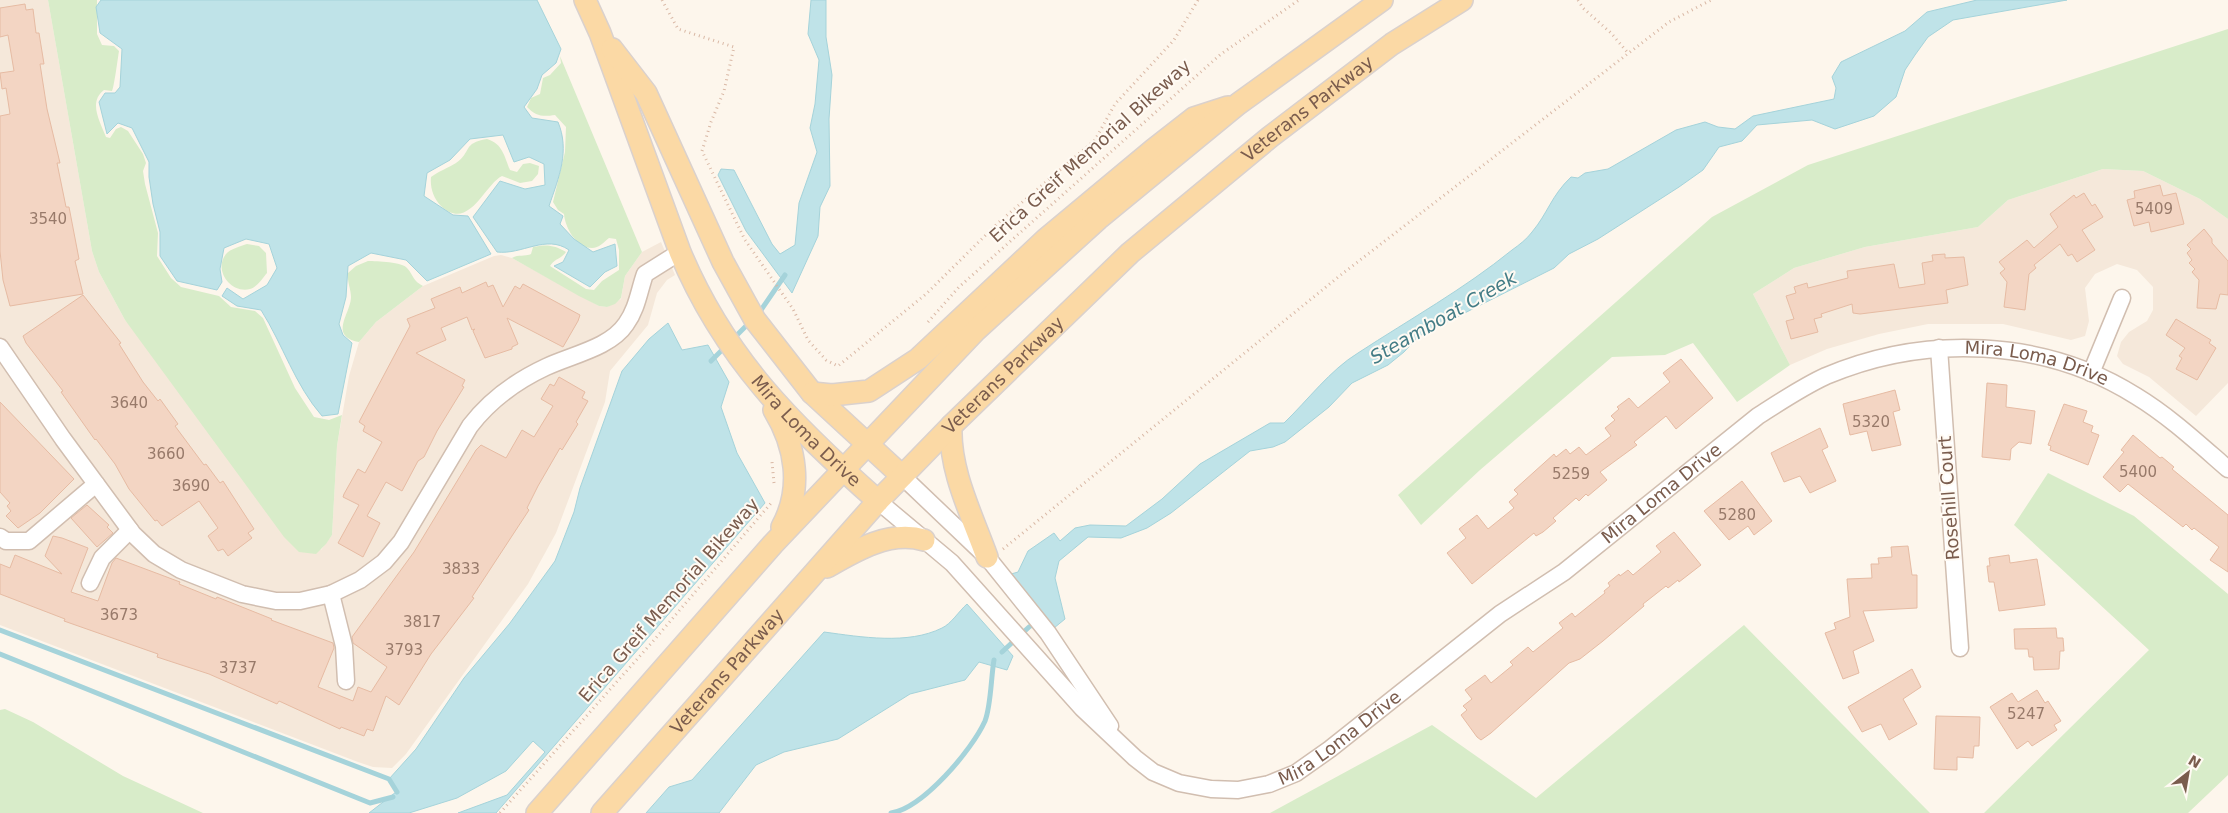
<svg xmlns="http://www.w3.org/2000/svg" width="2228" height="813" viewBox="0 0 2228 813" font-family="'DejaVu Sans',sans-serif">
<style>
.residential{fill:#f5e8da}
.green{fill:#d8ecc9}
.water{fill:#bfe3e8;stroke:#a5d3da}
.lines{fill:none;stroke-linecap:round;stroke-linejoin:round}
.stream{stroke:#a5d3da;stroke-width:5}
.building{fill:#f3d5c3;stroke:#e6bba3}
.minor-casing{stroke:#d1beb0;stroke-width:19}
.major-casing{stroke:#dad1cd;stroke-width:24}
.path{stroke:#d9b8a5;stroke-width:3;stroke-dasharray:1 4;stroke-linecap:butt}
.minor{stroke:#fff;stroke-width:16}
.major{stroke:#fbd9a5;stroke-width:21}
.labels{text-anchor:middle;stroke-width:4;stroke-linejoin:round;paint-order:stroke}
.number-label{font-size:15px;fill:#987a6a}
.street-label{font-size:18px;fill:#7a5c4d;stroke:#fffaf3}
.water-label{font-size:19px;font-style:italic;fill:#437c86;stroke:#fffaf3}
</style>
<rect width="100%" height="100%" fill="#fdf6ec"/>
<g class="residential">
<path d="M0 0H48L92 251 99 272 125 320 321 550 332 535 337 446 349 376 359 342 376 322 423 286 494 256 501 255 512 258 599 306 607 307 621 299 625 276 642 252 661 242 675 275 667 280 657 293 648 325 610 371 605 402 556 533 528 584 406 754 392 768 373 767 358 762 0 625Z"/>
<path d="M2103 169 2143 171 2200 199 2228 219V383L2196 416 2149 377 2123 364 2117 356 2121 342 2129 332 2147 321 2153 310V287L2137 270 2117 264 2095 274 2085 288 2089 321 2085 336 2071 340 2003 324H1928L1879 334 1827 349 1790 365 1753 294 1794 268 1865 247 1978 227 2008 200Z"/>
</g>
<g class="green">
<path d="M48 0H97V34L102 45 114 46 119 51C118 57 114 88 112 91L104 90C88 102 100 122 106 137L110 138 116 129 121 127 128 131 143 154 146 163 143 171 145 184 158 233 157 256 171 278 181 287 219 296 231 307 255 311 263 318 295 388 314 417 329 420 342 415 337 446 332 535 326 544 316 554 299 552 284 537 125 320 99 272 92 251Z"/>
<path d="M2228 29V219L2200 199 2143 171 2103 169 2008 200 1978 227 1865 247 1794 268 1753 294 1790 365 1737 402 1693 343 1665 355 1612 357 1480 470 1421 525 1398 495 1712 217 1808 165Z"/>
<path d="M560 56 642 252 625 276 621 298 615 304 607 307 599 306 579 296 512 258C519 254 524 257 531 254L533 247C546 244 555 245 566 252 561 259 554 259 550 266L586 289 594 290 602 281 619 270V250L616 239 609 238C604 242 599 248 592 248 576 248 565 227 564 214L558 210 553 202 565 152 566 127 555 115C542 117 536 116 527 107L531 98 540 94 543 78 550 75 561 63Z"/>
<path d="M487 139C503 144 504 156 510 170L517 172 523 164 530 163 539 166 538 174 532 181 520 183 502 176C484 185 469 232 441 206 433 198 430 187 431 177 439 171 448 168 456 163 472 152 462 143 487 139Z"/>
<path d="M247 244 259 246 266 253 267 273C262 279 257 287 250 289 231 294 213 270 226 254 230 249 241 246 247 244Z"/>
<path d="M368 261C377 261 403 262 407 268 414 276 413 281 423 286L376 322 359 342C328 336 351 313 351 297 351 289 347 282 348 273L356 266Z"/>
<path d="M2048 473 2134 516 2228 594V775L2188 813H1984L2149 650 2014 525Z"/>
<path d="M1744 625 1930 813H1270L1432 725 1536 798Z"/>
<path d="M5 709 33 722 123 776 203 813H0V710Z"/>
</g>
<g class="water">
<path d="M101 0H537L561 49 556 63 542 75 537 89 524 107 532 118 558 122C570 151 559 177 549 206L563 216 560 224 574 239 593 252 615 244 617 266 605 272 590 287 554 266 563 262 569 250C546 234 522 255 497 252L473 217 500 181 525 189 545 185 544 164 529 157 514 162 503 135 470 139 450 160 427 173 424 196 453 215 468 216 491 254 427 281 406 260 371 253 348 266 346 297 339 324 343 335 352 343 338 414 322 416C295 385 283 345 261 310L237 306 222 296 227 288 243 299 267 285 277 268 269 244 246 239 224 248 220 269 222 282 217 290 177 281 160 256V232L153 204 149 177V162L132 128 118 123 107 134 99 102 105 93H115L120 87 122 49 100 33 96 7Z"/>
<path d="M811 0H826V37L832 75 829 119 830 186 820 207 818 236 792 293 746 231 718 175 721 169 734 170 772 244 780 254 795 245 799 203 817 152 810 128 815 104 819 60 808 34Z"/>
<path d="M1977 0H2067L1953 20 1928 37 1915 55 1905 70 1896 97 1874 116 1835 129 1812 120 1757 125 1742 141 1719 147 1703 170 1679 187 1598 239 1569 254 1554 268 1419 336 1404 352 1388 365 1352 383 1329 407 1285 442 1273 447 1250 451 1171 513 1147 528 1121 538 1088 537 1059 561 1055 578 1065 619 1043 637 994 579 1018 572 1028 551 1054 533 1060 541 1075 528 1090 525 1126 526 1162 499 1200 464 1270 423H1284C1308 400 1330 370 1358 353 1410 319 1464 289 1512 250 1519 245 1527 239 1532 232 1548 213 1551 196 1571 177L1578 178 1585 173 1608 169 1676 130 1705 122 1718 127 1735 129 1753 116 1834 99 1836 88 1832 77 1841 62 1905 31 1927 12Z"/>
<path d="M668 323 682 350 708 345 729 382 721 407 737 453 765 503 496 813H458L507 795 545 752 533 741 506 771 457 798 409 813H369L396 792 389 779 416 749 464 678 510 623 555 561 574 512 580 488 622 371 649 339Z"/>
<path d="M967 604 1013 656 1007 670 979 662 965 680 910 694 838 739 784 752 756 765 719 813H646L669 787 692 780 824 632C861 637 908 645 942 628 951 624 959 611 967 604Z"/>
</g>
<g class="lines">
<g class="stream">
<path d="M759 313 785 275"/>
<path d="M732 340 751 321"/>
<path d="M711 361 726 346"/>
<path d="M0 630 389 779 397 792"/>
<path d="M1002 652 1029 627 1037 622"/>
<path d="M0 654 370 803 393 797"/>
<path d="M891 813C923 808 972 750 985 721 991 706 991 677 994 660"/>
</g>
</g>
<g class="building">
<path d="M25 4 26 10 33 9 36 33H39L44 64H40L47 109 60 163H57L66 207H69L79 259 75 261 83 294 10 306 3 280 0 251V116L10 114 6 88 2 89 0 73 14 71 8 35 0 37V8Z"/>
<path d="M2160 185 2163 196 2176 193 2184 224 2151 232 2149 222 2134 226 2127 200 2135 198 2134 191Z"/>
<path d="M2084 193 2092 206 2095 204 2103 217 2082 230 2095 250 2077 262 2072 254 2068 256 2060 244 2034 265 2036 268 2029 274 2025 310 2004 307 2007 282 2000 273 2005 269 1999 262 2027 240 2034 248 2058 227 2050 214 2074 195 2076 198Z"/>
<path d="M2204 229 2212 239V243L2228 261V295L2220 294 2216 309 2197 308 2199 280 2192 272 2195 269 2189 263 2192 260 2187 253 2191 249 2187 245Z"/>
<path d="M1945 254V258L1964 257 1968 285 1946 290 1948 303 1860 314 1853 313 1852 304 1821 314 1822 317 1814 319 1818 332 1791 339 1786 321 1794 319 1786 296 1796 293 1794 287 1807 283 1808 288 1848 278 1847 271 1894 264 1899 288 1925 284 1922 263 1933 261 1932 255Z"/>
<path d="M486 282 488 287 493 285 503 307 515 286 520 289 523 284 580 315 578 321 563 347 507 318 518 344 512 347V349L485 358 473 331 475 329 472 330 467 317 441 328 446 340 416 353 465 380 462 386 464 387 437 431 424 457 418 461 402 491 386 482 367 516 380 523 363 557 338 543 359 505 343 497 344 494 358 469 365 473 382 442 363 431 365 426 359 422 410 326 407 319 435 308 431 299 460 287 462 293Z"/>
<path d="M83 295 121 343 119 344 143 382 158 401 160 399 178 424 175 426 204 465 206 464 220 483 223 481 254 529 248 533 252 538 228 556 223 549 218 551 208 536 218 528 199 501 162 526 157 520 155 521 129 489 115 464 96 439 95 440 61 392 63 391 26 343 23 336Z"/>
<path d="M2176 319 2211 340 2209 343 2216 348 2197 380 2176 369 2182 358 2179 356 2185 348 2166 335Z"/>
<path d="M1681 359 1713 398 1676 429 1666 416 1634 442 1637 445 1600 472 1607 480 1588 496 1586 494 1579 501 1576 498 1553 518 1556 521 1543 532 1536 536 1534 533 1472 584 1447 553 1466 538 1459 529 1477 515 1488 529 1514 508 1509 502 1518 494 1514 490 1554 454 1556 457 1566 449 1570 454 1579 447 1586 455 1611 436 1605 428 1615 420 1611 416 1619 409 1617 407 1629 398 1638 408 1670 382 1663 373Z"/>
<path d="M559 377 585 392 582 398 588 401 576 422 578 424 562 450 560 448 538 486 527 508 529 510 472 597 474 598 431 654 399 705 386 696 373 731 367 729 364 736 341 727 340 729 279 701 277 704 209 674 157 657 158 654 64 621 65 619 0 594V564L10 568 15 555 62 574 45 556 53 536 62 538 88 548 71 592 98 601 112 563 116 558 180 582 179 584 216 599 217 597 272 619 271 620 333 643 334 648 318 687 353 701 358 687 371 692 387 667 353 643 352 637 414 552 476 450 481 445 506 458 522 430 534 437 553 406 541 399 550 384 554 386Z"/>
<path d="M1987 383 2007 385 2006 407 2035 411 2031 444 2019 442 2011 449 2010 460 1982 457Z"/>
<path d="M1895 390 1900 410 1893 412 1901 445 1872 451 1867 431 1850 435 1843 404Z"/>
<path d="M0 402 74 479 40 513 18 528 6 516 11 511 7 506 10 503 0 492Z"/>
<path d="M2064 404 2087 411 2083 422 2093 426 2091 432 2099 435 2088 465 2050 450 2051 446 2048 445Z"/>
<path d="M1820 428 1828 447 1822 450 1836 481 1810 493 1800 476 1784 482 1771 453Z"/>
<path d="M2133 435 2160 458 2162 457 2174 467 2172 469 2228 515V572L2210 560 2219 547 2194 528 2192 530 2186 524 2183 527 2128 484 2120 492 2103 477 2124 452 2121 450Z"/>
<path d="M1742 481 1772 521 1754 535 1748 526 1729 540 1704 511Z"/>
<path d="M87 505 109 525 107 527 113 533 97 547 71 518Z"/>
<path d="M1674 532 1701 565 1679 582 1678 580 1668 588 1666 586 1643 604 1644 606 1603 641 1580 659 1569 663 1491 733 1481 740 1477 737 1461 715 1467 710 1463 706 1472 699 1465 690 1485 675 1491 683 1513 665 1510 662 1528 647 1533 652 1563 628 1559 623 1572 613 1575 617 1605 593 1604 591 1610 586 1608 583 1619 574 1620 576 1628 570 1633 575 1661 552 1656 546Z"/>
<path d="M1908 546 1912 575H1917V608L1863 611 1874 641 1853 651 1859 673 1843 679 1825 633 1836 629 1834 623 1850 617 1847 579 1872 578 1871 564H1879L1878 558 1892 557 1891 547Z"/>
<path d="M2009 555 2010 563 2037 559 2045 605 1999 611 1994 582H1989L1987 566H1990L1989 558Z"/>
<path d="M2056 628 2057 638H2063L2064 651H2060L2059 669 2034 670 2033 657H2029L2028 649H2015L2014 629Z"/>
<path d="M1912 669 1921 687 1903 699 1917 724 1889 740 1881 724 1862 732 1848 707Z"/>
<path d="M2037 690 2045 703 2048 701 2061 721 2054 725 2057 730 2032 746 2028 741 2017 749 1990 707 2012 693 2018 702Z"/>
<path d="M1936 716 1980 717 1979 746H1974L1973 758 1957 757V770L1934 769Z"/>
</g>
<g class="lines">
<defs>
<g id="minor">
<path d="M0 347 63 439 133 534 154 554 181 570 242 594 276 601H300L331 594 360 580 384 562 401 542 470 426C490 400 516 381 546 367 571 355 610 348 626 324 637 309 639 291 645 274L680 252"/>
<path d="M1939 348 1960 648"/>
<path d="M2091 373 2122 298"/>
<path d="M902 476 987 557 1048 633 1110 726"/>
<path id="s1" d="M878 501 952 563 1082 708 1135 758 1153 772 1179 783 1211 789 1238 790 1269 784 1296 773 1330 749 1500 614 1564 572 1758 416C1780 402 1802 387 1826 376 1925 334 2044 338 2136 396 2169 416 2198 443 2228 469"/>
<path d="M0 537 6 541H29L96 484"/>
<path d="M90 583 102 558 130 530"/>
<path d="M331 594 344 646 346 681"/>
</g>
<g id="major">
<path id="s2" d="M585 0 600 33 680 252C724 358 793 426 878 501"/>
<path d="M612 49 646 93 723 262 755 320 812 393 902 476"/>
<path d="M812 393 832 395 869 391 918 359 1046 239 1153 150 1194 118 1228 107"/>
<path d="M774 410C796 446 803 489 782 527"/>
<path d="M951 426C949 471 972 515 987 557"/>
<path d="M827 567C856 550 890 530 924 540"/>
<path d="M537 813 773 544 976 330 1098 219 1238 104 1382 0"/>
<path id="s3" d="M602 813 878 501 951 426 1130 253 1270 137 1392 44 1462 0"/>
</g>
</defs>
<use href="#minor" class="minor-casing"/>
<use href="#major" class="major-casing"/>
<g class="path">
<path d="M662 0 678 29 734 47 724 91 711 122 702 151 745 240 793 309 808 340 826 360 838 366 926 294 999 222 1095 140 1115 104 1174 40 1198 0"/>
<path d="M1578 0 1583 8 1611 33 1628 53"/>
<path d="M928 322 959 287 1221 54 1299 0"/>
<path d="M774 483 772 462 774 461"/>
<path d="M1003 549 1342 274 1669 22 1711 0"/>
<path d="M500 813 655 639 772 502"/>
</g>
<use href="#minor" class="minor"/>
<use href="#major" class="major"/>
</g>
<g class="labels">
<g class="number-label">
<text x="2154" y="214">5409</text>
<text x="48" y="224">3540</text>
<text x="129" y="408">3640</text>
<text x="1871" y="427">5320</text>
<text x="166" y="459">3660</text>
<text x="2138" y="477">5400</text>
<text x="1571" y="479">5259</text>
<text x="191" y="491">3690</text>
<text x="1737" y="520">5280</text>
<text x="461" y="574">3833</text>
<text x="119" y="620">3673</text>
<text x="422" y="627">3817</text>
<text x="404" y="655">3793</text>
<text x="238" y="673">3737</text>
<text x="2026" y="719">5247</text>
</g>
<g class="street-label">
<text dy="6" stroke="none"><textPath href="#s3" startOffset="999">Veterans Parkway</textPath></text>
<text transform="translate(1090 151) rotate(-42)" y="6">Erica Greif Memorial Bikeway</text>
<text dy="6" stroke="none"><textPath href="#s1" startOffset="1415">Mira Loma Drive</textPath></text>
<text dy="6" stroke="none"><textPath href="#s3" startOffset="594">Veterans Parkway</textPath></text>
<text dy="6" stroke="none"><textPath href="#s2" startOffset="490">Mira Loma Drive</textPath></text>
<text dy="6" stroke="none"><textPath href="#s1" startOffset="996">Mira Loma Drive</textPath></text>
<text transform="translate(1949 498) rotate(-94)" y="6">Rosehill Court</text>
<text transform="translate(669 600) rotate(-49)" y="6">Erica Greif Memorial Bikeway</text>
<text dy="6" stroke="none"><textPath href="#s3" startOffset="189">Veterans Parkway</textPath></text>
<text dy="6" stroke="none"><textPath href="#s1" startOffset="591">Mira Loma Drive</textPath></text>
</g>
<g class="water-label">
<text transform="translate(1443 317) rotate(-30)" y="7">Steamboat Creek</text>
</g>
</g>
<g transform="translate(2188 773) rotate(31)" stroke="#fffaf3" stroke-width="4" paint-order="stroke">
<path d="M0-4L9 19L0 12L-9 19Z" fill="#7a5c4d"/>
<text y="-8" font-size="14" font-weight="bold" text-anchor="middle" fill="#7a5c4d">N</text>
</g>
</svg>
